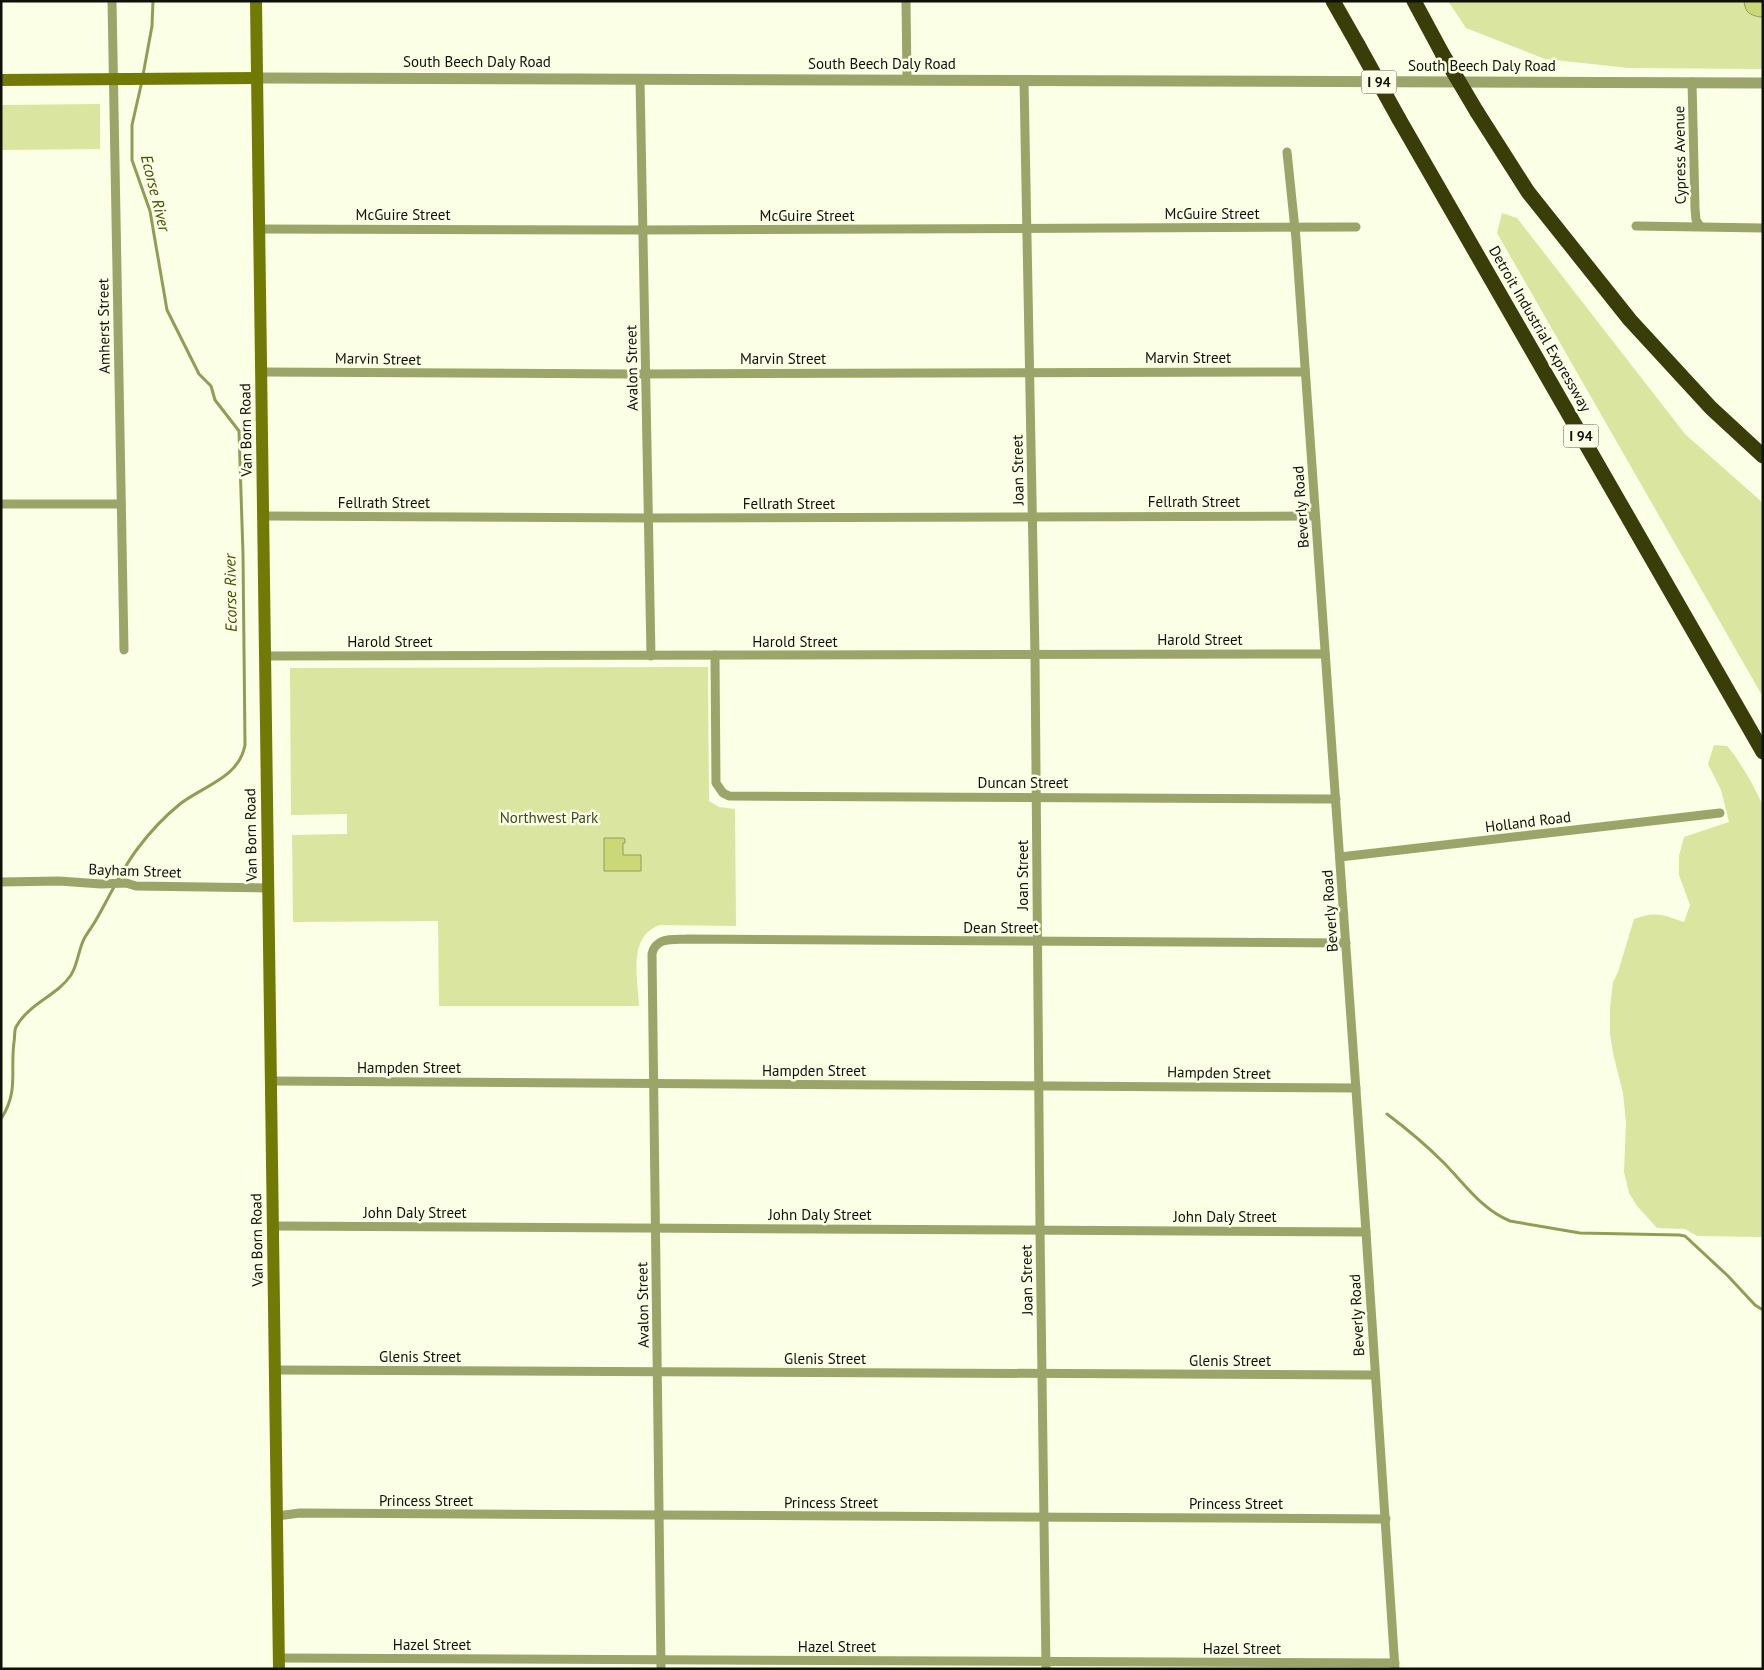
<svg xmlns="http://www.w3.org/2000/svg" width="1764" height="1670" viewBox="0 0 1764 1670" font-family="'PT Sans',sans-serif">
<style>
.green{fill:#dae59f}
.water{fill:#cbd877;stroke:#939c56}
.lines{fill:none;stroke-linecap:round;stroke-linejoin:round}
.stream{stroke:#939c56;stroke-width:3}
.minor{stroke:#9ca569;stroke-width:9}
.tertiary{stroke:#9ca569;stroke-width:11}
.secondary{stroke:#717a04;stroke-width:12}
.motorway{stroke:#393e08;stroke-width:15}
.motorway-bridge{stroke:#393e08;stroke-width:15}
.labels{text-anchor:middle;stroke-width:5;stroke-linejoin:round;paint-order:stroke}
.shield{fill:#faffe5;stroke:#56584a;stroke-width:1}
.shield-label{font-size:14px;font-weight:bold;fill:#0f1108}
.street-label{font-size:15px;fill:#0f1108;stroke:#faffe5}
.park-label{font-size:15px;fill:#43481f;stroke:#faffe5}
.water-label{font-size:16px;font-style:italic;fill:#484f01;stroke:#faffe5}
</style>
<rect width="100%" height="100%" fill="#faffe5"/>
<g class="green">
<path d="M1448 1H1763V69L1629 68 1545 59 1466 28Z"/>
<path d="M100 104V149L1 150V105Z"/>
<path d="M1502 213 1517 218 1685 434 1763 503V697L1497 233Z"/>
<path d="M708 667 709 801 719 807 735 809 736 926 660 925C627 936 638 979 639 1006H439L438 921 293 922 292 835 347 834V814L291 815 290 668Z"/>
<path d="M1714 745 1727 746C1742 764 1753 784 1763 806V1237L1697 1236 1685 1229 1657 1228 1637 1206 1629 1193 1624 1172 1626 1122 1623 1093 1613 1053 1610 1034V1008L1613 982 1618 972 1634 919C1658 911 1662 915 1684 922L1690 905 1679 875V856L1684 837 1729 822 1721 790 1708 764Z"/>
</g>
<g class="water">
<path d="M1744 1H1763V16L1760 17C1750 15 1745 13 1744 1Z"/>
<path d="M604 838H623L625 839V843H623V855H641V871H604Z"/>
</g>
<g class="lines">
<g class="stream">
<path d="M143 75 152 26 153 1"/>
<path d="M1387 1114C1407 1129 1426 1145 1443 1162 1464 1183 1482 1210 1510 1221L1580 1233 1679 1235 1685 1236 1728 1276 1755 1305 1763 1310"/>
<path d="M1 1119C19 1091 10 1072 14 1042 15 1037 14 1031 16 1027 29 1003 57 996 71 975 78 964 78 951 84 939 87 933 92 927 96 920 110 896 121 870 138 848 150 832 164 817 180 804 203 786 239 778 245 745L243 554 239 431 215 400 211 386 199 374 167 310 150 211 132 160V125L142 81"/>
</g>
<g class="minor">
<path d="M112 1 124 650"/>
<path d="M906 1 907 80"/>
<path d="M640 80 651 656"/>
<path d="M1024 81 1035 655 1040 1230 1046 1669"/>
<path d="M1692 82 1695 208 1696 220 1700 226"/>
<path d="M1287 152 1296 239 1366 1232 1395 1669"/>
<path d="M1636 226 1763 228"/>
<path d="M259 229 643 230 1356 227"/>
<path d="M261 372 633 374 1305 372"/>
<path d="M1 504H121"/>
<path d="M263 516 648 518 1315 516"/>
<path d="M715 655 716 783 723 793 729 796 1336 799"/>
<path d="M265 656 1325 654"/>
<path d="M1340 857 1720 813"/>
<path d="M1 882 59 881 101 884 126 883 136 886 268 888"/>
<path d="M271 1081 1356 1088"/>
<path d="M273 1226 1366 1232"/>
<path d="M275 1370 1375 1375"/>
<path d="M277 1516 300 1513 1386 1519"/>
<path d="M279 1658 1395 1663"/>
<path d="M661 1669 652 954C656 936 674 940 688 939L1346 943"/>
</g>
<path class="tertiary" d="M257 78 1763 83"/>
<g class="secondary">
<path d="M256 1 279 1669"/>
<path d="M1 80 257 78"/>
</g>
<g class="motorway">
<path d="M1333 1 1358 45"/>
<path d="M1414 1 1442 53"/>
<path d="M1477 112 1528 192 1630 320 1711 408 1763 456"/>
<path d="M1399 119 1763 752"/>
</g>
<g class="motorway-bridge">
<path d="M1358 45 1399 119"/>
<path d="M1442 53 1477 112"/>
</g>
</g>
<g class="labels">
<g class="shield">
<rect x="1361.5" y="70.5" width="35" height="23" rx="4"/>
<rect x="1563.5" y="424.5" width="35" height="23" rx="4"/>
</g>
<g class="shield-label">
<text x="1379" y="87">I 94</text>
<text x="1581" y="441">I 94</text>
</g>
<g class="street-label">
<text x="477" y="67">South Beech Daly Road</text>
<text x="882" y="69">South Beech Daly Road</text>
<text x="1482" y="71">South Beech Daly Road</text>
<text transform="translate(1680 155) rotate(-91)" y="5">Cypress Avenue</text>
<text x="1212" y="219">McGuire Street</text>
<text x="403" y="220">McGuire Street</text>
<text x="807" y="221">McGuire Street</text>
<text transform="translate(104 326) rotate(-91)" y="5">Amherst Street</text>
<text transform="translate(1540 329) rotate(60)" y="5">Detroit Industrial Expressway</text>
<text x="1188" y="363">Marvin Street</text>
<text transform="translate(378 359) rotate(1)" y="5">Marvin Street</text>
<text x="783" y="364">Marvin Street</text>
<text transform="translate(632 368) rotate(-91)" y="5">Avalon Street</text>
<text transform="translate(246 430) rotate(-91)" y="5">Van Born Road</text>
<text transform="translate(1018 470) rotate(-91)" y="5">Joan Street</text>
<text x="1194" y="507">Fellrath Street</text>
<text x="384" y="508">Fellrath Street</text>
<text x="789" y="509">Fellrath Street</text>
<text transform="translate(1301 507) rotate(-94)" y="5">Beverly Road</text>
<text x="1200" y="645">Harold Street</text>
<text x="390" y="647">Harold Street</text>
<text x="795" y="647">Harold Street</text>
<text x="1023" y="788">Duncan Street</text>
<text transform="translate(1528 822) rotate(-7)" y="5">Holland Road</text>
<text transform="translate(251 835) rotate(-91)" y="5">Van Born Road</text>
<text transform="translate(135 871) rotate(2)" y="5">Bayham Street</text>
<text transform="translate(1023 875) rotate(-90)" y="5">Joan Street</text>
<text transform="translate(1330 911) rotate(-94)" y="5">Beverly Road</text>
<text x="1001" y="933">Dean Street</text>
<text x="409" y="1073">Hampden Street</text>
<text x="814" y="1076">Hampden Street</text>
<text transform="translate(1219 1073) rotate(1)" y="5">Hampden Street</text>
<text x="415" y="1218">John Daly Street</text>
<text x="820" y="1220">John Daly Street</text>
<text x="1225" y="1222">John Daly Street</text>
<text transform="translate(257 1240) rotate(-91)" y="5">Van Born Road</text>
<text transform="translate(1027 1280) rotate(-91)" y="5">Joan Street</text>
<text transform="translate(643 1305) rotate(-91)" y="5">Avalon Street</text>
<text transform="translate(1357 1315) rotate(-93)" y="5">Beverly Road</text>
<text x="420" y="1362">Glenis Street</text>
<text x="825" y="1364">Glenis Street</text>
<text x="1230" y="1366">Glenis Street</text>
<text x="426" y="1506">Princess Street</text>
<text x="831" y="1508">Princess Street</text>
<text x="1236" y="1509">Princess Street</text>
<text x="432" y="1650">Hazel Street</text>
<text x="837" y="1652">Hazel Street</text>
<text x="1242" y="1654">Hazel Street</text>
</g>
<g class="park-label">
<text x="549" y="823">Northwest Park</text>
</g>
<g class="water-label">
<text transform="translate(156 193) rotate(76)" y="6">Ecorse River</text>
<text transform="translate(230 593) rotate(-91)" y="6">Ecorse River</text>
</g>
</g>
<rect width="1764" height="1670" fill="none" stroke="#0f1108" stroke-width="5"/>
</svg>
